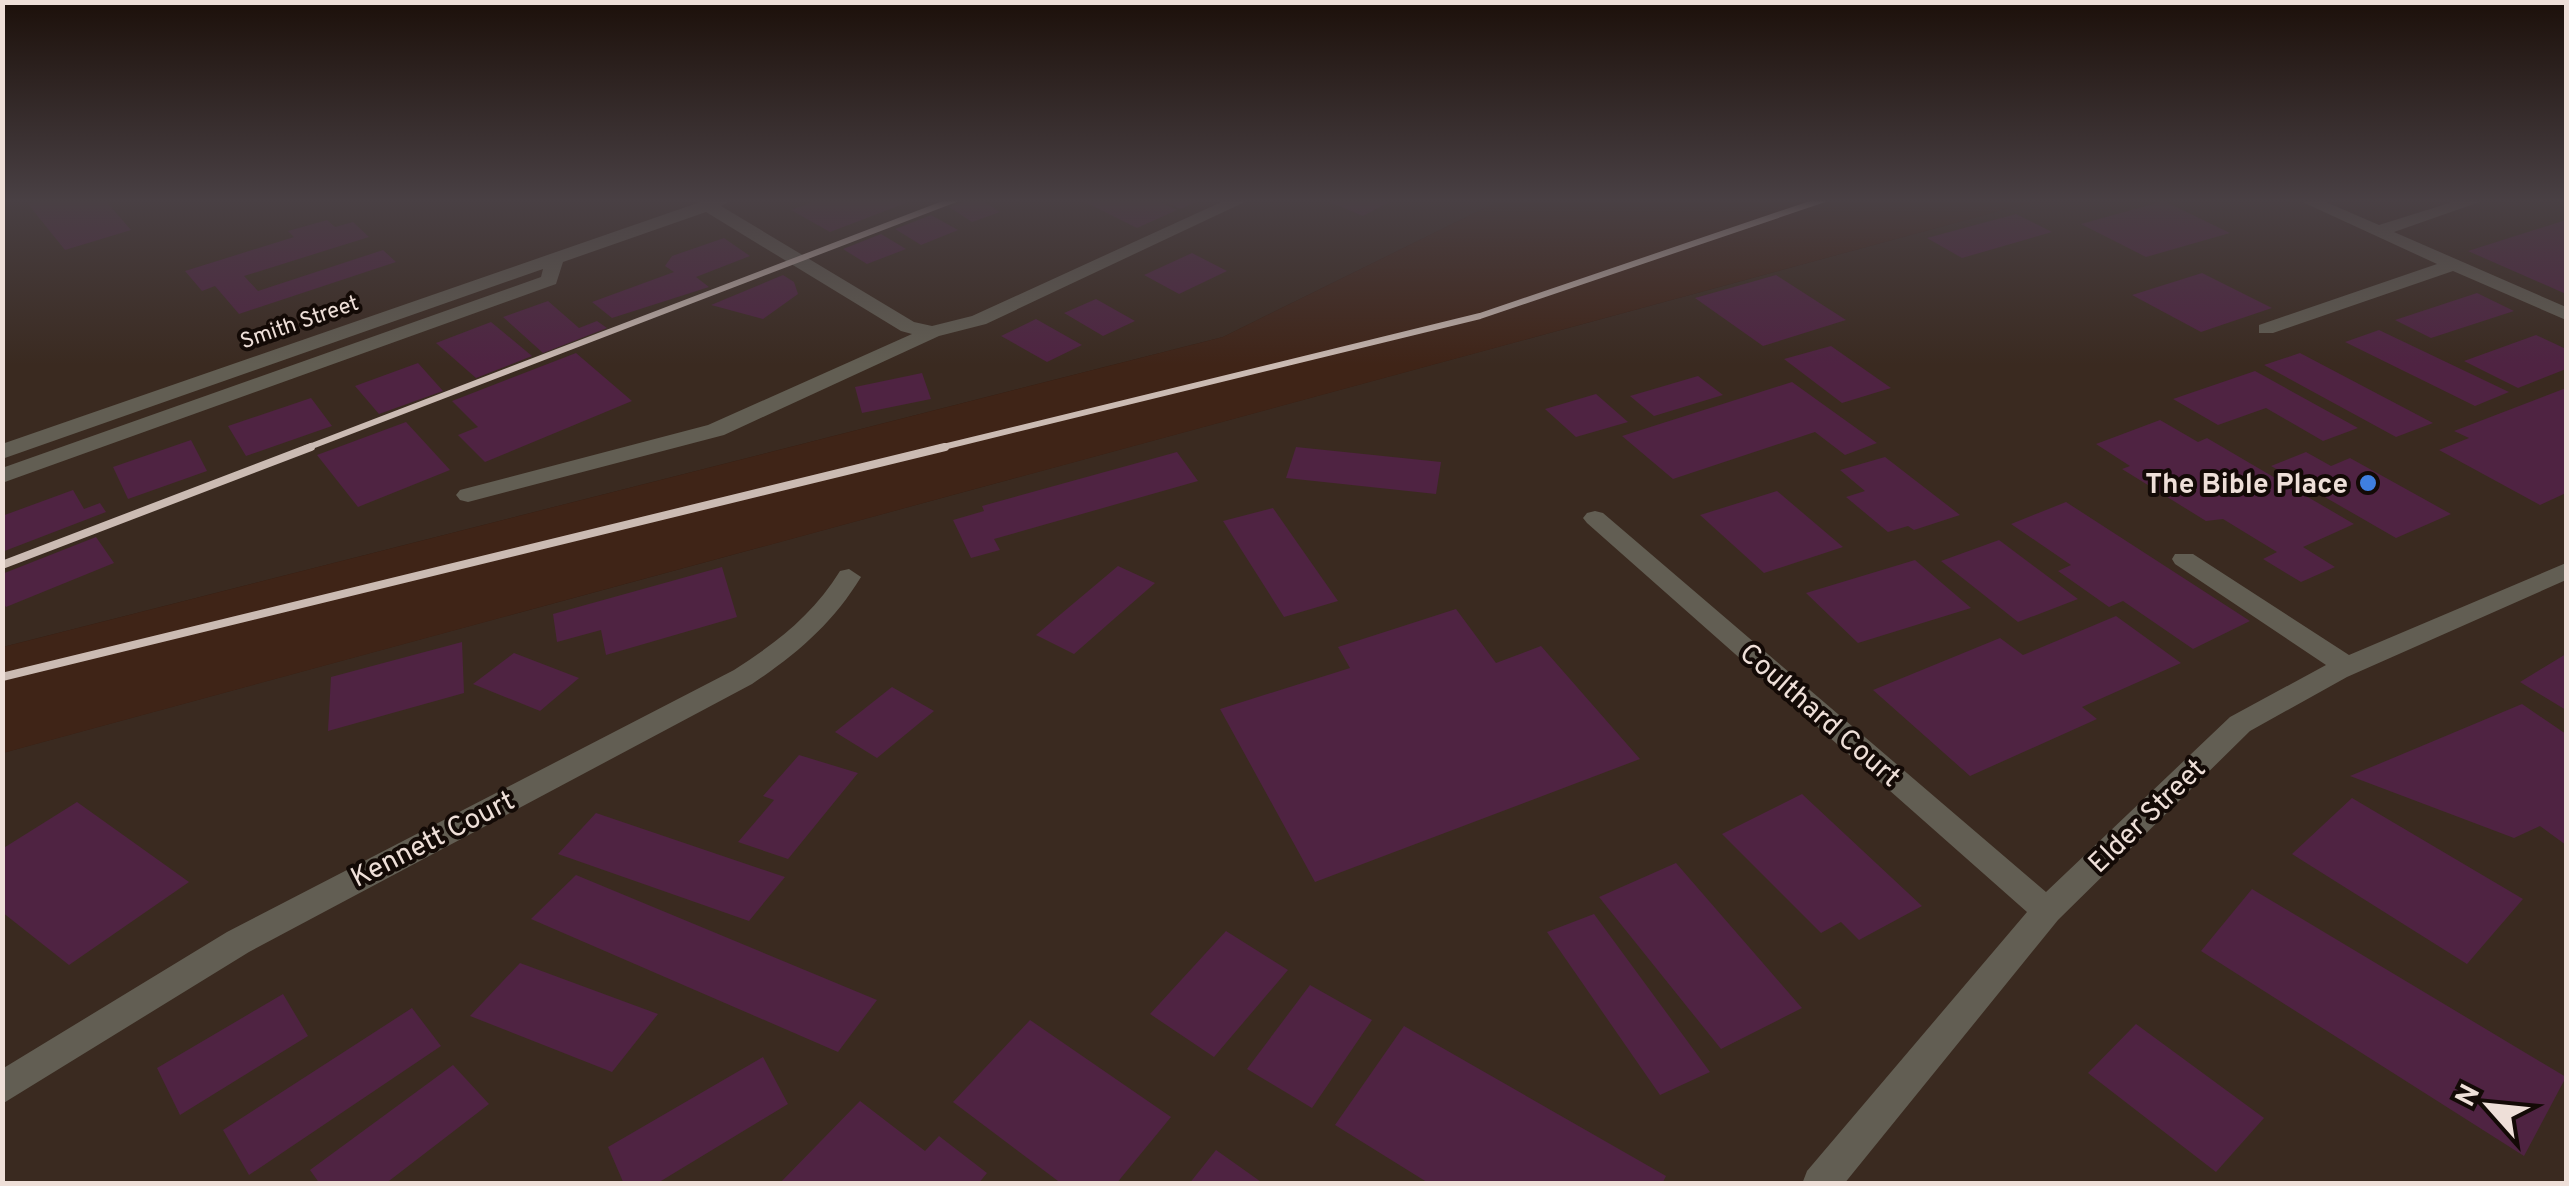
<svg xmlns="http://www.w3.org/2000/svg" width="2569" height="1186" viewBox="0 0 2569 1186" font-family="Overpass,sans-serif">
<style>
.industrial{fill:#3a2a20}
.built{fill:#3f2417}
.building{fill:#4f2342}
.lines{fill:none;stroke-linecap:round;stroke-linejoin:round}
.minor{fill:#625e53;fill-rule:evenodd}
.rail-far1{stroke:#cbbbb3;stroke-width:6}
.rail{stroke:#cbbbb3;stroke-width:8}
.shop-dot{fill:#3f7fe0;stroke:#130a06;stroke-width:4}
.labels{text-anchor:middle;stroke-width:8;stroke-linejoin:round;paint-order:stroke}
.far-street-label{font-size:22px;fill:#eedfd8;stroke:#130a06}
.poi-label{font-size:28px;font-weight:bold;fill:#eedfd8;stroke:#130a06;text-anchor:end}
.street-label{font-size:28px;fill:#eedfd8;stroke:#130a06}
</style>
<rect width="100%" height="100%" fill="#321d13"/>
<g class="industrial">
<path d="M3 199H1503L1223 337 3 647Z"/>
<path d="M2043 199H2566V1183H3L2 753Z"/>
</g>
<path class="built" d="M1503 199H2043L3 753V647L1223 337Z"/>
<g class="building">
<path d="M44 199H104L131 230 65 250 28 204Z"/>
<path d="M820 199H900L906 203 830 232 791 210Z"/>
<path d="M973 199H980L1000 212 972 222 949 207Z"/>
<path d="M1079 199H1155L1177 210 1137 228Z"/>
<path d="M1159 199H1204L1180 209Z"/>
<path d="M1323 199H1395L1363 216Z"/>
<path d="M2164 201 2230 233 2146 257 2081 224Z"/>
<path d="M2016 214 2052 232 1962 258 1927 238Z"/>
<path d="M931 215 958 230 921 245 895 229Z"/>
<path d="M327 220 335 227 353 222 369 237 244 276 258 291 383 250 396 262 239 314 215 286 202 291 185 271 294 237 288 231Z"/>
<path d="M2566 220V294L2468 251Z"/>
<path d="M881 234 906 249 867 264 843 249Z"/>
<path d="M724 238 750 256 696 277 709 287 612 318 592 302 674 272 665 266 672 256Z"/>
<path d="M1192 253 1227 271 1179 294 1144 275Z"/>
<path d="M2202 273 2272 308 2201 332 2132 295Z"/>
<path d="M783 275 794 282 798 294 763 319 711 305Z"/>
<path d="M1776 275 1846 320 1763 346 1695 298Z"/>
<path d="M2477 293 2514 311 2431 338 2395 320Z"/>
<path d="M1096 299 1135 321 1103 336 1064 313Z"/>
<path d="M548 301 579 328 597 321 607 328 543 353 503 317Z"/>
<path d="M1036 319 1082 345 1047 362 1001 336Z"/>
<path d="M491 322 532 356 476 378 436 343Z"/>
<path d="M2379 330 2509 392 2475 406 2345 342Z"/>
<path d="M2536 335 2566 349V369L2518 388 2464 361Z"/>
<path d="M1831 346 1891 388 1842 403 1784 359Z"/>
<path d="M576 353 632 401 485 462 458 435 478 427 452 401Z"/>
<path d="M2300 353 2433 423 2396 437 2264 365Z"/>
<path d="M418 363 443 391 379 414 355 386Z"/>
<path d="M2255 371 2358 428 2323 441 2266 408 2218 425 2173 399Z"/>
<path d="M922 373 931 399 862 413 855 387Z"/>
<path d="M1698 376 1723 395 1654 416 1630 396Z"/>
<path d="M1792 382 1877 443 1845 455 1815 432 1673 479 1622 436Z"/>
<path d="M2566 388V493L2540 505 2439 450 2469 438 2454 431Z"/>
<path d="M1596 394 1628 422 1576 437 1545 409Z"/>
<path d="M311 398 332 426 246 456 228 426Z"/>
<path d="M2160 420 2198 442 2207 438 2354 524 2303 547 2335 567 2301 582 2263 559 2277 552 2223 519 2206 521 2122 469 2130 466 2096 444Z"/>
<path d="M406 422 450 470 358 507 317 455Z"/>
<path d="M191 440 207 471 128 499 113 467Z"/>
<path d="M1296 447 1441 462 1436 494 1286 478Z"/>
<path d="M1177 452 1198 481 994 539 1000 550 971 558 953 520 984 511 982 506Z"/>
<path d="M2306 452 2331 466 2350 458 2451 514 2396 538 2271 466Z"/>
<path d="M1885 457 1960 515 1914 530 1908 526 1888 532 1846 497 1865 491 1840 470Z"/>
<path d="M73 490 84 509 100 503 106 512 2 552V516Z"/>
<path d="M1777 491 1843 547 1764 573 1700 515Z"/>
<path d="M2066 502 2250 621 2193 649 2123 601 2109 607 2058 571 2071 565 2011 524Z"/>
<path d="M1273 508 1338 601 1284 617 1223 521Z"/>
<path d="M96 537 114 563 6 607 2 601V574Z"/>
<path d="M1999 540 2078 599 2018 622 1941 561Z"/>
<path d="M1915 560 1971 608 1858 643 1806 593Z"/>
<path d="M1118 566 1155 583 1074 654 1036 635Z"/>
<path d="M722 567 737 617 606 655 601 630 557 642 553 614Z"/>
<path d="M1456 609 1496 663 1541 646 1640 759 1315 882 1220 709 1350 668 1338 647Z"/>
<path d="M2116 616 2181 663 2082 707 2097 719 1970 776 1873 690 2000 638 2023 655Z"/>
<path d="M462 642 464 693 328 731 331 677Z"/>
<path d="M514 653 579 678 540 711 473 684Z"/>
<path d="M2566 654V710L2520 682Z"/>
<path d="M892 687 934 711 877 758 835 732Z"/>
<path d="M2522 704 2566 734V845L2540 826 2514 838 2350 776Z"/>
<path d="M799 755 858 773 788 859 738 842 774 800 763 796Z"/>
<path d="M1802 794 1922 906 1859 940 1841 922 1821 933 1722 834Z"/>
<path d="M2352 798 2523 899 2467 964 2292 854Z"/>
<path d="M77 802 189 882 69 965 2 912V849Z"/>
<path d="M596 813 785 877 749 921 558 854Z"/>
<path d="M1676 863 1802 1008 1721 1049 1599 897Z"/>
<path d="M576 875 877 1000 838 1052 531 919Z"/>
<path d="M2252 889 2566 1077 2524 1156 2201 951Z"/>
<path d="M1594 914 1710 1072 1660 1095 1547 932Z"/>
<path d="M1226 931 1288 970 1214 1057 1150 1014Z"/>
<path d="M520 963 658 1014 612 1072 470 1016Z"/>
<path d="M1310 985 1372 1020 1312 1108 1247 1069Z"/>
<path d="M283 994 308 1036 180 1115 157 1068Z"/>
<path d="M412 1008 441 1046 249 1175 223 1130Z"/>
<path d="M1030 1020 1171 1117 1116 1184H1062L953 1102Z"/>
<path d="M2136 1024 2264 1118 2216 1172 2088 1073Z"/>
<path d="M1404 1026 1666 1176 1662 1184H1430L1335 1125Z"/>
<path d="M763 1057 788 1104 656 1184H624L608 1147Z"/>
<path d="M453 1065 489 1104 385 1184H320L310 1170Z"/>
<path d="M860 1101 925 1151 939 1136 987 1173 978 1184H779Z"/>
<path d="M1216 1150 1264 1184H1189Z"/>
</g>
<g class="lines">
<g class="minor">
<path d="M709 199H734L721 206 914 322 932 326 972 316 1228 199H1251L986 324 939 336 724 435 468 502 460 500 456 495 460 490 708 425 912 334 901 331 706 212 563 262 556 284 2 483V468L541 277 543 269 2 459V444Z"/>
<path d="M2296 199H2319L2379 225 2462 199H2488L2394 232 2566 307V320L2453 271 2273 333H2259V325L2437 264Z"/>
<path d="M1595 511 1603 513 2046 892 2230 717 2326 665 2175 564 2172 559 2175 554H2193L2349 655 2566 563V580L2347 677 2250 731 2058 920 1844 1184H1802L1807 1171 2027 912 1587 523 1583 518 1587 513Z"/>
<path d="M849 569 861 577C833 623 797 654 752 684L249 952 2 1104V1069L227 932 734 670C776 643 813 615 840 571Z"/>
</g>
<g class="rail-far1">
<path d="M304 449 956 199"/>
<path d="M935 449 1480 316 1825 199"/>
</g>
<g class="rail">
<path d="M2 565 311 447"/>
<path d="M2 677 945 447"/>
</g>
</g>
<linearGradient id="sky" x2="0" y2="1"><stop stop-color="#1c100a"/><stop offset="0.55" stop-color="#494044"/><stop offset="1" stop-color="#494044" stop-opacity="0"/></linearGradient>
<rect width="2569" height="365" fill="url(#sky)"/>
<circle class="shop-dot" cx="2368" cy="483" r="10"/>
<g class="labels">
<g class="far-street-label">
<text transform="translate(299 321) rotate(-19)" y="8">Smith Street</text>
</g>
<g class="poi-label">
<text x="2348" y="493">The Bible Place</text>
</g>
<g class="street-label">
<text transform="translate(1821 714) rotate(41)" y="10">Coulthard Court</text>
<text transform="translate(2146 815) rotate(-44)" y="10">Elder Street</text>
<text transform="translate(432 838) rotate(-27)" y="10">Kennett Court</text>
</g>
</g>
<rect width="2569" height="1186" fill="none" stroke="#eedfd8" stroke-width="10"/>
<g transform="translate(2489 1106) rotate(297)" stroke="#130a06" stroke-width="8" paint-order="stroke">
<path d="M0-8L18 38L0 25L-18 38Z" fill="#eedfd8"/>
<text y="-15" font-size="28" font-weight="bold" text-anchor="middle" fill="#eedfd8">N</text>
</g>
</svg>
